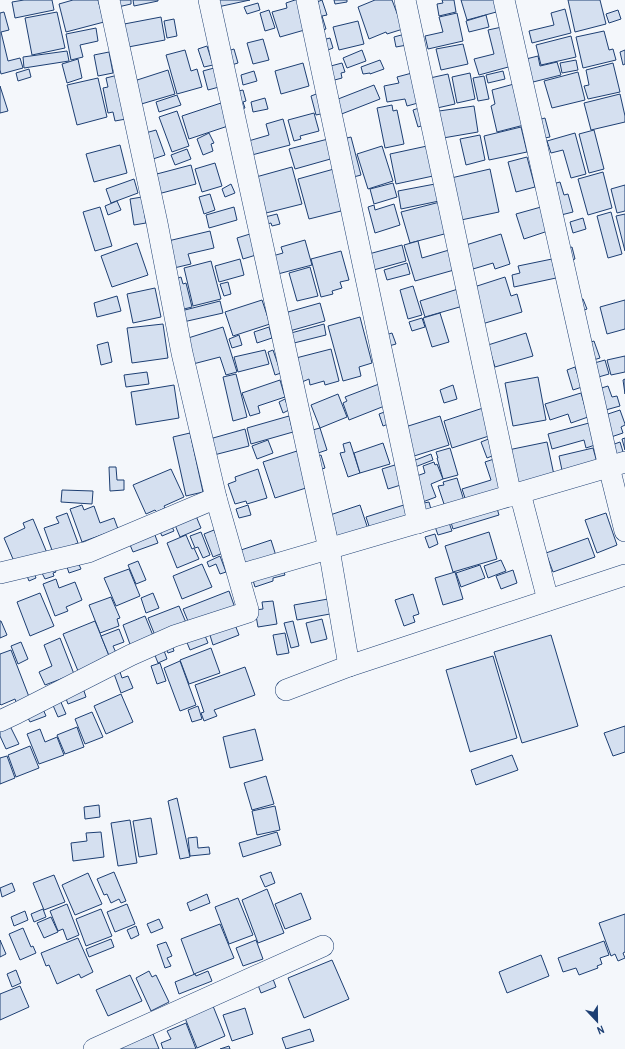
<svg xmlns="http://www.w3.org/2000/svg" width="625" height="1049" viewBox="0 0 625 1049" font-family="'Archivo Narrow',sans-serif">
<style>
.building{fill:#d5e0f0;stroke:#1d3f73}
.lines{fill:none;stroke-linecap:round;stroke-linejoin:round}
.minor-casing{stroke:#1d3f73;stroke-width:22}
.minor{stroke:#f4f7fb;stroke-width:21}
</style>
<rect width="100%" height="100%" fill="#f4f7fb"/>
<g class="building">
<path d="M24 0H52L54 10 15 18 12 2Z"/>
<path d="M73 0H98L104 22 66 32 59 4Z"/>
<path d="M117 0H131V4L118 7Z"/>
<path d="M133 0H158V1L134 6Z"/>
<path d="M211 0H250L213 8Z"/>
<path d="M295 0H299L308 29 280 37 272 12 287 8 286 3Z"/>
<path d="M322 0 327 15 322 16 326 29 318 31 317 2Z"/>
<path d="M334 0H347V2L335 4Z"/>
<path d="M375 0H392L403 29 387 34 386 32 369 39 358 7Z"/>
<path d="M442 0H454L456 12 439 16 437 4 443 3Z"/>
<path d="M461 0H497L500 11 467 20Z"/>
<path d="M568 0H600L606 24 575 32Z"/>
<path d="M258 3 260 10 247 14 244 7Z"/>
<path d="M565 9 571 33 532 43 529 31 554 25 551 13Z"/>
<path d="M269 10 275 28 265 31 260 13Z"/>
<path d="M618 10 621 19 609 23 606 14Z"/>
<path d="M4 12 9 30 1 32 8 61 20 58 23 68 1 74 0 70V13Z"/>
<path d="M57 12 65 48 32 55 25 18Z"/>
<path d="M457 13 463 41 428 49 425 36 443 32 439 17Z"/>
<path d="M486 15 489 27 469 32 466 21Z"/>
<path d="M161 17 165 40 123 48 119 25Z"/>
<path d="M174 19 177 36 167 38 164 21Z"/>
<path d="M358 21 364 44 339 50 333 27Z"/>
<path d="M502 27 512 66 479 75 474 59 494 54 488 30Z"/>
<path d="M96 28 98 41 80 45 83 57 71 60 66 34Z"/>
<path d="M604 31 609 50 613 49 616 60 583 68 576 37Z"/>
<path d="M405 34 407 45 396 47 394 37Z"/>
<path d="M571 36 576 57 541 65 536 45Z"/>
<path d="M330 38 333 48 323 52 319 41Z"/>
<path d="M263 39 269 60 253 64 247 43Z"/>
<path d="M463 44 468 64 441 70 436 49Z"/>
<path d="M207 46 213 65 204 67 198 49Z"/>
<path d="M234 49 238 63 228 66 224 52Z"/>
<path d="M185 50 191 71 197 69 202 87 177 94 166 55Z"/>
<path d="M362 50 366 61 347 68 343 58Z"/>
<path d="M625 50V64L623 65 620 52Z"/>
<path d="M67 51 69 61 24 68 23 57Z"/>
<path d="M109 52 113 73 98 76 94 55Z"/>
<path d="M538 56 540 66 557 62 561 75 529 83 526 59Z"/>
<path d="M78 59 82 78 67 83 62 64Z"/>
<path d="M380 60 384 69 370 74V73L363 74 361 67Z"/>
<path d="M576 60 578 70 562 73 560 63Z"/>
<path d="M303 63 309 86 281 94 275 71Z"/>
<path d="M342 63 345 72 341 73 342 78 331 81 327 67Z"/>
<path d="M613 63 620 92 588 99 584 86 589 85 586 70Z"/>
<path d="M214 68 219 87 208 90 203 71Z"/>
<path d="M29 69 31 77 18 81 16 73Z"/>
<path d="M168 70 175 94 138 105 131 82Z"/>
<path d="M254 71 257 81 243 85 241 75Z"/>
<path d="M503 71 505 79 488 83 486 75Z"/>
<path d="M578 72 585 100 552 108 544 81Z"/>
<path d="M412 73 418 103 407 106 405 99 387 102 384 86 399 83 397 77Z"/>
<path d="M470 73 475 99 457 103 452 77Z"/>
<path d="M448 74 455 104 437 108 430 78Z"/>
<path d="M118 75 126 119 115 121 113 112 108 113 103 88 108 87 106 78Z"/>
<path d="M484 76 489 99 478 101 473 78Z"/>
<path d="M98 78 107 117 77 125 67 85Z"/>
<path d="M514 84 524 125 497 132 491 106 495 104 492 90Z"/>
<path d="M374 85 380 99 339 115 333 101Z"/>
<path d="M0 86 8 111 0 113Z"/>
<path d="M243 90 246 101 243 102 245 108 239 110 234 92Z"/>
<path d="M319 93 325 113 316 115 311 96Z"/>
<path d="M620 94 625 116V122L591 130 584 103Z"/>
<path d="M177 95 181 105 159 112 156 102Z"/>
<path d="M265 98 268 109 253 112 251 102Z"/>
<path d="M221 103 228 126 189 139 182 116Z"/>
<path d="M392 105 393 111 397 110 404 144 385 148 377 108Z"/>
<path d="M474 106 478 132 443 138 439 111Z"/>
<path d="M419 108 424 125 418 127 413 110Z"/>
<path d="M177 111 189 146 172 152 159 117Z"/>
<path d="M314 113 319 131 300 136 301 139 294 141 288 120Z"/>
<path d="M545 118 550 137 539 139 534 121Z"/>
<path d="M283 119 290 145 248 156 245 142 269 135 266 124Z"/>
<path d="M521 127 527 152 489 160 484 136Z"/>
<path d="M156 130 165 155 150 160 142 134Z"/>
<path d="M594 130 604 169 589 173 579 134Z"/>
<path d="M209 133 214 143 211 144 213 151 203 155 197 139Z"/>
<path d="M575 133 586 174 571 178 563 150 551 153 547 141Z"/>
<path d="M480 135 485 160 466 165 460 139Z"/>
<path d="M351 137 361 175 350 178 339 140Z"/>
<path d="M328 139 334 158 295 169 289 149Z"/>
<path d="M120 145 127 173 94 182 86 154Z"/>
<path d="M382 146 393 181 368 189 357 154Z"/>
<path d="M427 146 433 176 396 184 390 154Z"/>
<path d="M187 149 191 159 175 165 171 155Z"/>
<path d="M527 157 535 187 516 192 508 162Z"/>
<path d="M215 163 222 186 202 192 195 169Z"/>
<path d="M191 165 196 184 158 194 153 175Z"/>
<path d="M292 167 302 204 266 213 256 177Z"/>
<path d="M334 169 345 210 309 219 298 179Z"/>
<path d="M490 169 499 212 461 220 451 178Z"/>
<path d="M603 172 612 208 588 215 578 179Z"/>
<path d="M134 179 138 193 111 203 106 189Z"/>
<path d="M560 182 564 195 568 194 573 212 557 216 549 185Z"/>
<path d="M393 183 397 197 374 204 370 189Z"/>
<path d="M231 184 235 193 225 197 222 189Z"/>
<path d="M435 184 439 201 401 209 398 191Z"/>
<path d="M625 185V211L617 213 611 189Z"/>
<path d="M210 194 215 210 204 214 199 197Z"/>
<path d="M142 197 146 223 134 225 130 199Z"/>
<path d="M117 201 121 210 108 215 105 206Z"/>
<path d="M440 202 448 233 410 243 401 212Z"/>
<path d="M394 204 400 225 375 233 368 207 374 205 375 210Z"/>
<path d="M100 207 112 246 95 251 83 212Z"/>
<path d="M234 207 237 220 209 228 206 215Z"/>
<path d="M541 207 548 231 524 239 516 214Z"/>
<path d="M611 212 622 254 608 258 597 216Z"/>
<path d="M277 214 280 224 272 226 271 223 263 225 261 218Z"/>
<path d="M625 214V251L616 216Z"/>
<path d="M583 218 586 229 573 233 570 222Z"/>
<path d="M210 231 214 248 188 254 191 264 174 268 168 241Z"/>
<path d="M250 234 256 255 243 259 237 238Z"/>
<path d="M501 234 510 264 495 269 493 263 473 269 466 245Z"/>
<path d="M305 240 312 265 274 275 269 257 283 253 281 247Z"/>
<path d="M418 241 422 258 449 250 454 270 415 281 404 245Z"/>
<path d="M137 243 148 275 112 287 101 256Z"/>
<path d="M402 245 406 261 370 271 365 255Z"/>
<path d="M572 247 575 259 565 262 562 250Z"/>
<path d="M341 251 349 280 340 282 342 288 332 291 333 294 321 297 311 259Z"/>
<path d="M240 259 244 275 219 282 215 266Z"/>
<path d="M552 259 556 278 514 287 512 275 520 273 518 266Z"/>
<path d="M211 261 221 299 193 306 184 268Z"/>
<path d="M407 263 410 274 387 280 384 270Z"/>
<path d="M310 267 318 296 297 301 289 273Z"/>
<path d="M181 277 183 284 186 283 192 307 180 310 173 280Z"/>
<path d="M505 277 511 296 517 294 522 312 482 324 471 288Z"/>
<path d="M228 282 231 294 224 296 220 284Z"/>
<path d="M413 286 422 315 408 319 400 290Z"/>
<path d="M155 288 161 317 133 323 127 294Z"/>
<path d="M458 289 463 306 425 317 420 301Z"/>
<path d="M117 296 121 311 97 317 94 303Z"/>
<path d="M583 299 587 309 580 312 576 301Z"/>
<path d="M262 300 270 324 233 336 225 312Z"/>
<path d="M625 300V329L607 334 600 307Z"/>
<path d="M220 301 223 313 183 322 181 311Z"/>
<path d="M320 303 325 321 286 332 281 314Z"/>
<path d="M440 313 449 342 432 347 423 318Z"/>
<path d="M360 317 372 363 359 367 361 376 343 381 328 326Z"/>
<path d="M422 318 425 327 412 331 409 322Z"/>
<path d="M163 324 168 358 132 363 127 328Z"/>
<path d="M324 324 326 335 294 343 291 333Z"/>
<path d="M223 327 237 372 226 375 220 357 193 364 185 339Z"/>
<path d="M269 327 272 338 257 343 254 332Z"/>
<path d="M392 333 396 344 385 347 382 336Z"/>
<path d="M526 333 533 356 495 367 488 345Z"/>
<path d="M239 335 242 345 232 348 229 339Z"/>
<path d="M594 341 600 358 590 361 584 344Z"/>
<path d="M108 342 112 362 101 365 97 345Z"/>
<path d="M331 349 339 381 325 385 324 381 310 385 309 379 302 382 296 358Z"/>
<path d="M265 350 269 364 238 372 234 357Z"/>
<path d="M273 350 281 373 275 375 268 352Z"/>
<path d="M625 356V372L611 375 607 360Z"/>
<path d="M605 360 609 374 595 378 591 364Z"/>
<path d="M575 367 582 387 573 390 567 370Z"/>
<path d="M147 372 149 384 126 387 124 375Z"/>
<path d="M236 374 247 417 233 421 223 377Z"/>
<path d="M538 377 546 420 513 426 505 383Z"/>
<path d="M625 379V394L623 380Z"/>
<path d="M280 380 285 397 258 406 260 413 250 416 242 393Z"/>
<path d="M379 384 387 405 349 420 343 403 347 401 345 397Z"/>
<path d="M174 385 179 418 136 425 131 392Z"/>
<path d="M453 385 457 399 444 403 440 390Z"/>
<path d="M608 386 612 397 617 396 620 406 602 411 595 390Z"/>
<path d="M581 393 588 417 571 423 568 414 550 420 545 404Z"/>
<path d="M338 394 347 417 320 428 311 405Z"/>
<path d="M285 399 289 410 283 413 279 402Z"/>
<path d="M486 407 495 434 452 448 444 421Z"/>
<path d="M620 410 625 424V425L621 427 623 433 608 438 602 416Z"/>
<path d="M387 411 391 423 383 426 379 414Z"/>
<path d="M289 416 293 432 251 444 247 428Z"/>
<path d="M440 416 449 445 411 457 402 428Z"/>
<path d="M589 423 595 445 586 448 584 440 552 449 548 434Z"/>
<path d="M320 428 327 450 312 455 305 432Z"/>
<path d="M245 429 249 446 210 456 206 440Z"/>
<path d="M190 433 203 492 186 496 173 437Z"/>
<path d="M491 438 497 454 487 458 481 442Z"/>
<path d="M625 438V450L622 439Z"/>
<path d="M268 440 273 453 257 459 252 446Z"/>
<path d="M350 442 360 473 348 477 340 453 345 452 343 444Z"/>
<path d="M547 442 554 475 515 484 508 450Z"/>
<path d="M620 442 624 455 612 459 609 446Z"/>
<path d="M383 443 390 464 360 473 354 453Z"/>
<path d="M450 448 458 475 443 479 437 458H438L436 452Z"/>
<path d="M593 448 598 466 563 475 559 456Z"/>
<path d="M297 451 309 487 275 498 263 462Z"/>
<path d="M431 454 433 460 415 467 413 461Z"/>
<path d="M321 455 325 468 316 471 312 458Z"/>
<path d="M497 458 508 491 467 504 462 489 491 480 485 462Z"/>
<path d="M434 462 435 465 437 464 443 479 431 484 436 497 420 503 411 478 425 473 423 466Z"/>
<path d="M398 464 404 484 388 489 382 469Z"/>
<path d="M109 467H116L117 480H124V490L110 491Z"/>
<path d="M171 469 184 497 164 506 165 508 157 512 155 510 146 514 133 485Z"/>
<path d="M258 469 267 498 247 504 246 501 235 504 228 484 236 481 235 477Z"/>
<path d="M457 478 465 504 446 510 438 486 444 485 443 482Z"/>
<path d="M62 490 93 491 92 504 61 502Z"/>
<path d="M429 502 432 513 423 516 419 504Z"/>
<path d="M407 504 413 521 372 535 366 517Z"/>
<path d="M82 505 84 510 94 506 100 523 114 518 118 529 82 542 70 509Z"/>
<path d="M248 505 251 515 239 518 236 509Z"/>
<path d="M360 505 369 532 339 542 330 515Z"/>
<path d="M496 505 499 515 453 529 450 519Z"/>
<path d="M67 513 78 543 53 553 44 528 59 523 56 517Z"/>
<path d="M606 513 617 545 597 553 585 520Z"/>
<path d="M196 516 201 528 180 537 175 525Z"/>
<path d="M447 517 452 531 438 535 433 521Z"/>
<path d="M33 519 47 553 16 566 4 538 25 528 23 523Z"/>
<path d="M170 522 174 531 162 536 158 527Z"/>
<path d="M153 530 158 543 133 552 128 540Z"/>
<path d="M214 530 223 553 213 557 204 534Z"/>
<path d="M201 532 210 555 203 558 198 547 195 548 190 536Z"/>
<path d="M489 532 497 559 453 572 445 546Z"/>
<path d="M435 534 438 544 429 548 425 537Z"/>
<path d="M186 535 192 549 194 548 199 559 177 568 167 543Z"/>
<path d="M588 538 595 557 553 572 546 553Z"/>
<path d="M271 540 277 559 241 571 235 552Z"/>
<path d="M220 556 226 572 220 574 216 564 209 567 207 562Z"/>
<path d="M77 560 81 569 69 573 66 564Z"/>
<path d="M501 560 506 571 488 578 484 566Z"/>
<path d="M138 561 146 580 136 584 128 565Z"/>
<path d="M202 564 212 587 182 599 173 576Z"/>
<path d="M480 565 485 578 461 587 456 573Z"/>
<path d="M53 566 56 572 53 573 54 576 45 579 41 571Z"/>
<path d="M282 567 285 575 273 578V581L255 587 252 577Z"/>
<path d="M129 569 140 596 116 606 104 578Z"/>
<path d="M513 570 517 583 501 589 496 576Z"/>
<path d="M455 572 463 599 443 605 435 578Z"/>
<path d="M34 573 36 578 29 581 27 576Z"/>
<path d="M56 579 59 588 75 582 82 600 66 607 68 611 55 616 43 584Z"/>
<path d="M229 591 235 608 190 626 183 609Z"/>
<path d="M40 593 54 626 30 636 17 602Z"/>
<path d="M153 593 159 608 146 613 141 598Z"/>
<path d="M413 594 419 614 413 616 415 622 404 626 395 600Z"/>
<path d="M111 597 120 618 117 619 119 626 100 633 89 605Z"/>
<path d="M328 599 330 614 297 620 294 605Z"/>
<path d="M273 601 277 624 258 627 255 610 263 609 262 602Z"/>
<path d="M179 606 187 625 156 638 148 618Z"/>
<path d="M145 616 154 638 131 647 123 625Z"/>
<path d="M322 619 327 639 311 643 306 623Z"/>
<path d="M0 621H1L7 635 0 638Z"/>
<path d="M95 621 110 658 78 671 63 634Z"/>
<path d="M293 621 299 646 291 648 284 623Z"/>
<path d="M234 622 239 635 213 645 209 632Z"/>
<path d="M119 629 124 642 113 646 117 655 110 658 101 636Z"/>
<path d="M204 633 208 643 190 650 186 640Z"/>
<path d="M285 633 289 653 277 655 273 635Z"/>
<path d="M551 635 578 726 522 743 494 652Z"/>
<path d="M60 638 74 674 45 685 39 672 52 666 44 645Z"/>
<path d="M171 641 174 651 168 653 164 644Z"/>
<path d="M21 642 28 659 18 664 11 646Z"/>
<path d="M162 645 167 659 158 663 152 648Z"/>
<path d="M211 648 220 673 189 684 180 660Z"/>
<path d="M11 650 31 702 18 707 15 699 1 705 0 704V654Z"/>
<path d="M493 656 517 738 470 752 446 670Z"/>
<path d="M180 661 196 705 180 711 164 668Z"/>
<path d="M160 663 166 681 157 684 151 666Z"/>
<path d="M245 667 255 695 214 710 217 716 204 721 201 713 204 712 195 685Z"/>
<path d="M119 669 122 678 128 676 133 688 121 693 113 671Z"/>
<path d="M83 688 86 697 68 704 65 696Z"/>
<path d="M121 694 133 722 106 734 94 706Z"/>
<path d="M60 700 66 714 58 717 52 703Z"/>
<path d="M198 706 202 719 192 722 188 710Z"/>
<path d="M43 709 46 716 30 722 27 716Z"/>
<path d="M92 712 103 737 85 744 75 719Z"/>
<path d="M10 726 19 744 6 749 0 736V730Z"/>
<path d="M625 726V752L613 756 604 733Z"/>
<path d="M77 727 84 747 65 754 57 735Z"/>
<path d="M40 729 45 742 57 737 64 755 39 764 27 734Z"/>
<path d="M255 729 263 760 230 768 223 737Z"/>
<path d="M30 746 39 768 16 777 8 755Z"/>
<path d="M512 755 518 770 476 785 471 770Z"/>
<path d="M7 756 15 778 0 784V758Z"/>
<path d="M266 776 274 804 252 810 244 783Z"/>
<path d="M177 798 190 857 180 859 168 801Z"/>
<path d="M99 805 100 817 85 819 84 807Z"/>
<path d="M275 806 280 830 257 835 252 811Z"/>
<path d="M151 818 157 854 139 857 133 821Z"/>
<path d="M130 820 137 863 118 866 111 823Z"/>
<path d="M101 832 104 857 73 861 71 843 87 841 86 833Z"/>
<path d="M277 832 281 845 243 857 239 843Z"/>
<path d="M197 837 198 848 209 847 210 854 190 856 188 838Z"/>
<path d="M114 872 126 901 121 903 119 899 111 903 107 894 104 895 97 879Z"/>
<path d="M271 872 275 883 265 887 260 876Z"/>
<path d="M88 873 102 904 75 915 62 885Z"/>
<path d="M54 875 65 902 44 910 33 883Z"/>
<path d="M12 883 15 891 2 897 0 888Z"/>
<path d="M267 889 284 933 258 943 242 900Z"/>
<path d="M301 893 311 919 285 929 275 904Z"/>
<path d="M207 894 210 903 190 911 187 903Z"/>
<path d="M238 898 253 935 229 944 215 907Z"/>
<path d="M67 904 79 935 67 940 63 929 58 931 50 911Z"/>
<path d="M127 904 135 924 115 932 107 912Z"/>
<path d="M43 909 46 917 34 922 31 914Z"/>
<path d="M101 909 112 936 86 946 76 919Z"/>
<path d="M25 911 28 920 14 926 11 917Z"/>
<path d="M625 914V952L623 953 625 958 618 961 615 954 611 956 599 923Z"/>
<path d="M51 917 58 932 44 938 37 923Z"/>
<path d="M159 919 163 928 151 933 147 924Z"/>
<path d="M220 924 234 958 194 974 181 939Z"/>
<path d="M136 926 139 935 131 939 127 930Z"/>
<path d="M23 928 31 947 33 946 36 953 20 960 9 934Z"/>
<path d="M78 938 93 972 81 978 79 974 57 984 49 965 46 966 41 953Z"/>
<path d="M111 939 114 947 89 957 86 949Z"/>
<path d="M0 940 6 954 0 957Z"/>
<path d="M256 940 263 959 243 966 236 948Z"/>
<path d="M604 941 609 955 600 958 602 964 597 966 598 968 579 975 576 968 563 972 558 958Z"/>
<path d="M166 942 172 956 167 958 171 966 165 968 157 945Z"/>
<path d="M541 955 549 976 507 993 499 972Z"/>
<path d="M332 960 349 999 304 1018 288 978Z"/>
<path d="M16 970 21 983 12 987 7 974Z"/>
<path d="M149 971 152 977 156 975 169 1002 151 1011 136 978Z"/>
<path d="M208 971 212 981 179 994 175 982 195 974 196 976Z"/>
<path d="M130 975 142 1001 108 1016 96 990Z"/>
<path d="M273 979 276 987 261 993 258 985Z"/>
<path d="M20 986 29 1007 0 1020V994Z"/>
<path d="M213 1006 225 1036 197 1048 185 1018Z"/>
<path d="M245 1008 253 1034 232 1041 223 1015Z"/>
<path d="M186 1023 196 1049H163L161 1043 171 1039 167 1031Z"/>
<path d="M310 1029 314 1041 286 1049 282 1038Z"/>
<path d="M153 1034 159 1049H122L121 1047Z"/>
<path d="M229 1046 230 1049H220Z"/>
</g>
<g class="lines">
<defs>
<g id="minor">
<path d="M209 0 329 549 349 666"/>
<path d="M307 0 418 523"/>
<path d="M405 0 511 496"/>
<path d="M504 0 609 467 625 531"/>
<path d="M520 493 548 600"/>
<path d="M0 573 88 552 216 498"/>
<path d="M239 575 625 462"/>
<path d="M286 690 349 666 625 575"/>
<path d="M0 721 17 713 131 655 174 636 245 613 248 612V610L216 498 182 353 157 223 109 0"/>
<path d="M94 1049 323 946"/>
</g>
</defs>
<use href="#minor" class="minor-casing"/>
<use href="#minor" class="minor"/>
</g>
<g transform="translate(597 1021) rotate(158)" stroke="#f4f7fb" stroke-width="3" paint-order="stroke">
<path d="M0-3L7 15L0 10L-7 15Z" fill="#1d3f73"/>
<text y="-6" font-size="11" font-weight="bold" text-anchor="middle" fill="#1d3f73">N</text>
</g>
</svg>
